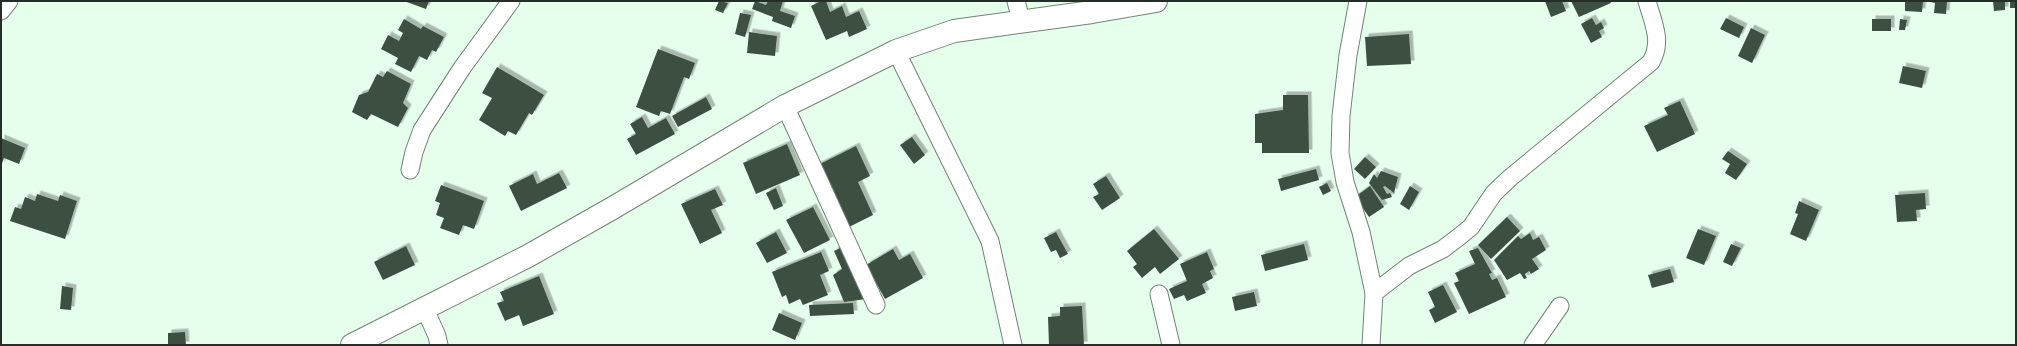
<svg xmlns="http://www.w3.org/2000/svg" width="2017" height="346" viewBox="0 0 2017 346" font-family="'DM Sans',sans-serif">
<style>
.building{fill:#3c5041;filter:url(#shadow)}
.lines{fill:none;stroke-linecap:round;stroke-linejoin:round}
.street-casing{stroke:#6f8575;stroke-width:19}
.secondary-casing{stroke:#6f8575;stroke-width:24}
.street{stroke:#fff;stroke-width:17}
.secondary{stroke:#fff;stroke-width:22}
</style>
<defs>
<filter id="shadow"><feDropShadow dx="3.5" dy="-3.5" stdDeviation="0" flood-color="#0004"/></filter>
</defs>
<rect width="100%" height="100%" fill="#e6feec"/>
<g class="building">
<path d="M404 1H429L426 9Z"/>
<path d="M719 1 728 3 723 13 715 10Z"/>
<path d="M755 1 766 5 768 1H783L780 11 795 16 791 28 772 21 773 17 752 9Z"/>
<path d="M821 1H826L830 12 842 6 846 17 859 11 867 29 849 37 847 31 826 40 811 6Z"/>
<path d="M1545 1H1562L1566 11 1551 17Z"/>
<path d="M1571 1H1610L1611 3 1579 17Z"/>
<path d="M1905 1H1923L1922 12 1905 11Z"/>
<path d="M1926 1H1947L1946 14 1934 13 1935 3Z"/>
<path d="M1993 1H2005V10L1994 11Z"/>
<rect x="2010" y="1" width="6" height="7"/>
<path d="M740 13 751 15 745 37 735 34Z"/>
<path d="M1592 18 1596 25 1601 22 1604 28 1599 31 1602 37 1591 43 1581 24Z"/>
<path d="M1726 18 1744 27 1739 38 1720 29Z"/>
<path d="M404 19 421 29 423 26 444 37 436 52 432 50 427 60 419 56 411 72 395 64 398 58 381 49 388 35 399 41 403 33 398 30Z"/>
<rect x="1872" y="19" width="19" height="12"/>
<path d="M1900 19 1907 20 1905 30H1899Z"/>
<path d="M1751 28 1765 35 1752 63 1738 56Z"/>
<path d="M749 32 777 36 775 56 747 53Z"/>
<path d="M1409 34 1411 64 1367 66 1365 37Z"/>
<path d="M658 49 695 63 689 79 684 77 670 114 661 111 659 116 636 107Z"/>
<path d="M1903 66 1926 71 1922 88 1899 83Z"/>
<path d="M497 67 544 95 532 115 529 113 516 135 508 131 505 136 479 120 492 98 482 93Z"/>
<path d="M387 71 411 84 403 103 408 108 398 127 371 114 367 120 352 112 359 95 368 92 377 74 383 77Z"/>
<path d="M1283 95H1308L1309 153H1262V143H1255V114L1283 110Z"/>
<path d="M706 97 712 109 678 127 672 116Z"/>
<path d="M1680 101 1695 134 1657 152 1644 126 1668 115 1664 108Z"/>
<path d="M642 117 648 128 666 118 675 134 636 155 627 139 636 134 630 124Z"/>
<path d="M912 137 925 155 914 164 900 145Z"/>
<path d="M1 138 25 148 19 164 4 158 1 166Z"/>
<path d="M787 144 800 175 756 194 743 163Z"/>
<path d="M856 146 870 176 858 182 873 215 847 228 816 166Z"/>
<path d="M1728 151 1747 164 1736 180 1725 173 1730 164 1722 159Z"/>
<path d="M1365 157 1376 167 1365 179 1354 169Z"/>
<path d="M1316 169 1319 180 1281 191 1278 179Z"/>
<path d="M1381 171 1398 177 1394 193 1385 186 1383 187 1387 194 1390 193 1392 197 1382 200 1369 183 1374 174 1377 178Z"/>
<path d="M559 173 567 188 521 211 509 186 533 174 537 184Z"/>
<path d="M1106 176 1120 198 1102 210 1093 197 1099 194 1093 184Z"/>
<path d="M1327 183 1331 191 1323 195 1319 187Z"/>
<path d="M441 185 484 201 474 229 463 225 459 235 440 228 444 218 436 215 440 203 435 201Z"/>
<path d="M1370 186 1384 207 1369 217 1355 197Z"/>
<path d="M1410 186 1419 192 1409 210 1400 204Z"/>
<path d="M776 188 783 206 774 210 766 193Z"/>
<path d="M715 189 723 205 711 210 722 233 700 244 681 204Z"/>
<path d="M1925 193 1926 209 1916 210 1917 221 1897 222 1895 195Z"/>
<path d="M37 194 58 201 60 195 77 201 65 239 10 221 15 207 21 209 25 197 35 201Z"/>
<path d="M1799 201 1819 210 1806 241 1790 234 1798 214 1795 213Z"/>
<path d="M813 207 830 240 804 253 786 220Z"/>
<path d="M1507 217 1520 231 1491 259 1478 245Z"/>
<path d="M1154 229 1179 259 1160 274 1155 267 1142 278 1133 267 1137 264 1127 251Z"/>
<path d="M1698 229 1716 236 1704 265 1686 258Z"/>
<path d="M776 232 787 253 767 263 756 243Z"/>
<path d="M1056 232 1068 254 1060 258 1056 250 1051 252 1044 238Z"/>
<path d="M1530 233 1533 240 1539 237 1546 250 1532 259 1539 269 1531 274 1529 271 1525 274 1527 278 1524 279 1520 273 1507 280 1494 260 1518 236 1521 239Z"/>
<path d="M1304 244 1308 260 1265 271 1261 255Z"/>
<path d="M1731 244 1741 248 1732 266 1723 262Z"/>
<path d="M406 246 415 265 383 280 374 262Z"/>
<path d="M842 247 866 299 844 302 833 275 842 269 834 251Z"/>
<path d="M1478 248 1492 273 1489 274 1492 280 1497 278 1506 297 1469 314 1454 283 1459 281 1455 273 1475 264 1469 251Z"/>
<path d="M893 249 899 260 910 254 923 278 885 299 866 265Z"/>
<path d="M821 252 829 271 820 275 828 295 803 305 800 299 789 304 786 295 782 297 772 272Z"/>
<path d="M1207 252 1214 269 1210 271 1213 278 1202 284 1206 293 1187 301 1184 295 1174 299 1169 289 1187 281 1180 264Z"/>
<path d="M1670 269 1674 282 1652 288 1648 275Z"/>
<path d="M539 276 554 314 523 326 519 315 505 321 497 303 504 301 500 292Z"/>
<path d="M1443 285 1457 312 1435 323 1429 310 1435 307 1428 292Z"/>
<path d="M62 286 73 288 71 310 60 309Z"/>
<path d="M1254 292 1257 306 1235 311 1232 297Z"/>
<path d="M853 303 854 314 810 316 809 305Z"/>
<path d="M1082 306 1084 345H1049L1048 317 1060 316V307Z"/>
<path d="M779 313 802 323 795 340 772 330Z"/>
<path d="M185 332 186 345H168V333Z"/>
</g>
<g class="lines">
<defs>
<g id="street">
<path d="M1016 1 1021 20"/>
<path d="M1358 1 1348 55 1341 116 1340 153 1345 182 1361 232 1374 293 1371 345"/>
<path d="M1 11 9 1"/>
<path d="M896 51 990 241 1013 345"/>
<path d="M785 106 876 305"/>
<path d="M410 170 414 152 422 130 462 68 511 1"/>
<path d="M1374 293 1409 266 1443 249 1460 236 1471 227 1494 193 1511 177 1651 62C1663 41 1653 23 1647 1"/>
<path d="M1159 294 1171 345"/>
<path d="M425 309 437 336 439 345"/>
<path d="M1533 345 1560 306"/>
</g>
<path id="secondary" d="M352 345 528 256 611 209 785 106 896 51 954 31 1092 12 1156 1"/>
</defs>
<use href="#street" class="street-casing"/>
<use href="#secondary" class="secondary-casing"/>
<use href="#street" class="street"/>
<use href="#secondary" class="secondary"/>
</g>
<rect width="2017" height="346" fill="none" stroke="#242d27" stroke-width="4"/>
</svg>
